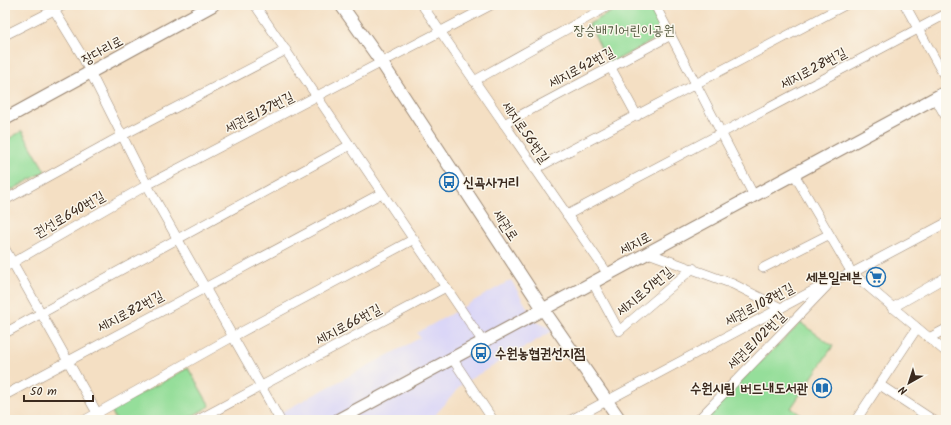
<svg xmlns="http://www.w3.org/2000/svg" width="951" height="425" viewBox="0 0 951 425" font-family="Kalam,'Poor Story',sans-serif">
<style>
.built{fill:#dad6f7}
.green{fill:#95de9a;stroke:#68845c}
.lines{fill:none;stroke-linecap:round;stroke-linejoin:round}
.minor-casing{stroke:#988470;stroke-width:10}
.tertiary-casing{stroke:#988470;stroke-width:14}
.minor{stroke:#fff;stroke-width:9}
.tertiary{stroke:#fff;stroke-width:12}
.labels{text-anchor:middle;stroke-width:3;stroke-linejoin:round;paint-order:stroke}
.park-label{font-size:14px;fill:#52573d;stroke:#fbf7ec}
.street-label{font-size:14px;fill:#3b2a1e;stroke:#fbf7ec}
.poi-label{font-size:14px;font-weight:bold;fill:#3b2a1e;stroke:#fbf7ec;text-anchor:start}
</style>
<rect width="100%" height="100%" fill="#fbf7ec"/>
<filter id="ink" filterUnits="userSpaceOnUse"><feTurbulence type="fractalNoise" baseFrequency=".025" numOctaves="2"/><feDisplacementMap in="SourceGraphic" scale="8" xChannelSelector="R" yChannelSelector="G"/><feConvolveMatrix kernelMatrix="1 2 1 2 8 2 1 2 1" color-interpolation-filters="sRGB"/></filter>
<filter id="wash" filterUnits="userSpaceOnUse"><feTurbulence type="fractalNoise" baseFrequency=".012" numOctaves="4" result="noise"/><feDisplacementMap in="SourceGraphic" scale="16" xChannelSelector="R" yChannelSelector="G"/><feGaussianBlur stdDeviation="0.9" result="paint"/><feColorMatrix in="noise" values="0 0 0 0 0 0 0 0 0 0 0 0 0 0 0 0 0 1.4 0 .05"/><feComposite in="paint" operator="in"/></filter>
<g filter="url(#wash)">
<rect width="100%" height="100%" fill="#f4dfc3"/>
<path class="built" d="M511 280 535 321 554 330 462 384 431 420H267L420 338 417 333Z"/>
<g class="green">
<path d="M624 5H650L663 31 661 36 609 64 589 24Z"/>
<path d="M22 131 45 171 5 194V141Z"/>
<path d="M801 323 833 346 791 408 808 420 701 419Z"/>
<path d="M188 368 210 406 185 420H116L111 410Z"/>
</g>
</g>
<g filter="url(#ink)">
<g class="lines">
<defs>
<g id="minor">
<path d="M51 5 81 54 147 185 280 420"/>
<path d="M255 5 483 342"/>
<path d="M422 5 608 274"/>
<path d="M655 5 754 196"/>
<path d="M905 5 946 79"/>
<path d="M5 35 64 5"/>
<path d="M611 68 637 116"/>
<path d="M474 81 610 5"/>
<path d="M935 98 946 117"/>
<path d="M504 124 671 35"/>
<path d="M535 169 845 5"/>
<path d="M794 174 852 273 946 352"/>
<path d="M5 200 123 135 286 50"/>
<path d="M567 215 946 14"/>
<path d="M5 249 101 420"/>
<path d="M648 253 733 284 781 308"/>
<path d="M5 267 147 185 491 5"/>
<path d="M763 268 828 235"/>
<path d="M593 283 619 331 693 268"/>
<path d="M892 308 946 277"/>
<path d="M5 333 350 145"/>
<path d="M929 338 946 329"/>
<path d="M452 358 493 420"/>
<path d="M880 385 933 420"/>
<path d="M5 395 382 193"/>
<path d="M85 420 234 336 414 239"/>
<path d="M198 420 446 287"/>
<path d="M571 420 833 280 852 273 946 223"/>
<path d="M698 420 827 286"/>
<path d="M856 420 917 328"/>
</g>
<g id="tertiary">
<path d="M341 5 382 63 543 309 620 420"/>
<path d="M5 119 213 5"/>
<path d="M338 420 946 92"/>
</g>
</defs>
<use href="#minor" class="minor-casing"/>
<use href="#tertiary" class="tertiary-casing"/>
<use href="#minor" class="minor"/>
<use href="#tertiary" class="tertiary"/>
</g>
</g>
<defs>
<symbol id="bus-ring" viewBox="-11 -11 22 22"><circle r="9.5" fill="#fbf7ec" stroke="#1f6fb2" stroke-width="1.5"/><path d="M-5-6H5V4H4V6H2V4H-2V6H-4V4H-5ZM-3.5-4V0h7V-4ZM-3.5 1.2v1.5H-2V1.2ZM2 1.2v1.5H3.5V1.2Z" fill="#1f6fb2"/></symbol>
<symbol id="supermarket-ring" viewBox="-11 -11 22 22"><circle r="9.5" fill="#fbf7ec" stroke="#1f6fb2" stroke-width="1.5"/><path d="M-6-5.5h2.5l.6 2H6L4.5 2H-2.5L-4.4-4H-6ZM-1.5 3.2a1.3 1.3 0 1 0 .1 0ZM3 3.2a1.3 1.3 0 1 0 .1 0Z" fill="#1f6fb2"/></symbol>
<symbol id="library-ring" viewBox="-11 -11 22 22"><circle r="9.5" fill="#fbf7ec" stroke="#1f6fb2" stroke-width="1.5"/><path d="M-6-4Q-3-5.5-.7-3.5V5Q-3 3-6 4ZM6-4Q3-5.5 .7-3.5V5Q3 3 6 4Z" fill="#1f6fb2"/></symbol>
</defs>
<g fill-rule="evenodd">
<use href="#bus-ring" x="438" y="171" width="22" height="22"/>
<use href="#supermarket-ring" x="865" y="266" width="22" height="22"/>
<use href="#bus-ring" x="470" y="342" width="22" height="22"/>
<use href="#library-ring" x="811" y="377" width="22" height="22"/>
</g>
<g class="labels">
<g class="park-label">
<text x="624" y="35">장승배기어린이공원</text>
</g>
<g class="street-label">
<text transform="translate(102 50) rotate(-29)" y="5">장다리로</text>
<text transform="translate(581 67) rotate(-28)" y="5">세지로42번길</text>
<text transform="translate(813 68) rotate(-28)" y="5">세지로28번길</text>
<text transform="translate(259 112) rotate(-27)" y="5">세권로137번길</text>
<text transform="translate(526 132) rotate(55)" y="5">세지로56번길</text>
<text transform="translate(69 214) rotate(-30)" y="5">권선로640번길</text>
<text transform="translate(506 225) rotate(57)" y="5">세권로</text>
<text transform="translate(635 243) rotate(-28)" y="5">세지로</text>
<text transform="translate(644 291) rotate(-40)" y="5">세지로51번길</text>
<text transform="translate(759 304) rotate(-28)" y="5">세권로108번길</text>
<text transform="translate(130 311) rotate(-28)" y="5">세지로82번길</text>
<text transform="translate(348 324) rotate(-28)" y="5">세지로66번길</text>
<text transform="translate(756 340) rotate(-45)" y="5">세권로102번길</text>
</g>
<g class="poi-label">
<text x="463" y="187">신곡사거리</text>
<text x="862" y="282" text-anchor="end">세븐일레븐</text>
<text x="495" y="358">수원농협권선지점</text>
<text x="808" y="393" text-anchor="end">수원시립 버드내도서관</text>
</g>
</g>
<rect width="951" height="425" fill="none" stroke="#fbf7ec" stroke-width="20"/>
<g transform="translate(909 383) rotate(219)" stroke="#fbf7ec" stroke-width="3" paint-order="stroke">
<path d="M0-3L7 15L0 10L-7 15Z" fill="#3b2a1e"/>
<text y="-6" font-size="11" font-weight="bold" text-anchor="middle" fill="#3b2a1e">N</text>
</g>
<path d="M24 395v6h69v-6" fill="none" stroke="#3b2a1e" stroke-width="2"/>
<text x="30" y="395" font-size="12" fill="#3b2a1e" stroke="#fbf7ec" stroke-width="3" paint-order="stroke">50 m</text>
</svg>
